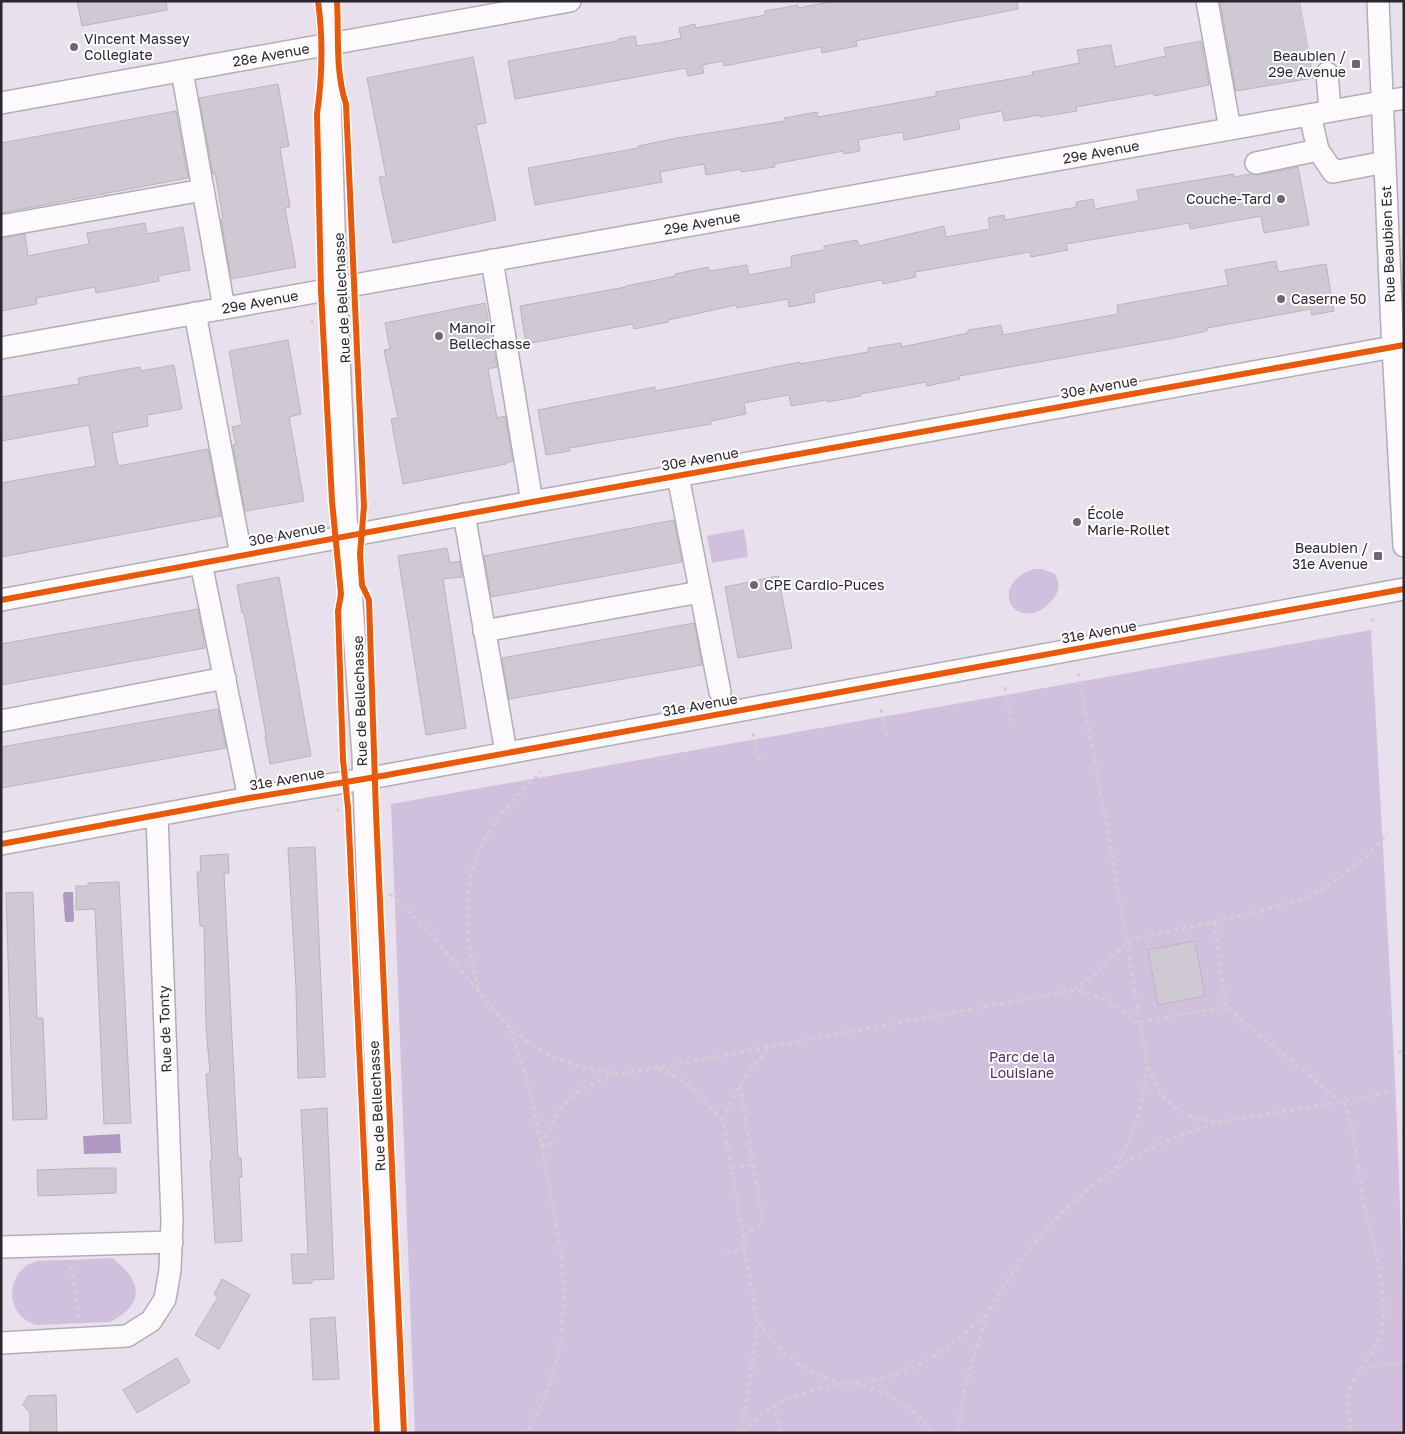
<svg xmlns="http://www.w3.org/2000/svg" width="1405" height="1434" viewBox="0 0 1405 1434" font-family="'Golos Text',sans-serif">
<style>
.green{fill:#d1bfde}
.water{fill:#af99c0}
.building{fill:#cfc9d3;stroke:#bab4be}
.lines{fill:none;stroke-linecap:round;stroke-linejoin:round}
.minor-casing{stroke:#b3adb7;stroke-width:24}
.path{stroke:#d2cfd4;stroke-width:3;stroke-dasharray:4 4;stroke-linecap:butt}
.minor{stroke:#fcfafc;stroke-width:21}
.cycleway-casing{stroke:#fff;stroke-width:9}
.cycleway{stroke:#e8590c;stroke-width:6}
.poi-dot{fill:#6d6772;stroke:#fff;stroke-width:2}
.labels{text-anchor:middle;stroke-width:4;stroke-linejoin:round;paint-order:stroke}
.poi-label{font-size:14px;fill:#2b262f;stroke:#fff;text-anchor:start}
.street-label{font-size:14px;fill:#2b262f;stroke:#fff}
.park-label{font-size:14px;fill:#4f2867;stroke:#fff}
</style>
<rect width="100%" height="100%" fill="#e8e1ed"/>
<g class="green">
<path d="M744 529 748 557 712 563 707 536Z"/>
<path d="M1034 569H1043L1055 574C1060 583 1060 591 1053 599 1021 639 982 587 1034 569Z"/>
<path d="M1371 630C1385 897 1404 1165 1404 1433H415L391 804Z"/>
<path d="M112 1258C142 1280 146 1304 110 1322L36 1325C24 1321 16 1314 13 1301 9 1283 20 1264 39 1261 49 1260 60 1260 70 1260 84 1259 98 1259 112 1258Z"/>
</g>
<g class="water">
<path d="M65 892H73L74 920 73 922H66L65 921 63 894Z"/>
<path d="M120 1134 121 1153 84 1154 83 1136Z"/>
</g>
<g class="building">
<path d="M77 1H166L167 10 82 26Z"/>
<path d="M835 1H1017L1018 9 856 41 857 46 822 53 821 47 724 66 723 61 702 65 704 73 688 76 686 68 515 99 508 61 618 41V39L635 36 637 46 658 43 681 38 679 28 695 24 696 28 765 15V11L798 5V8Z"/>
<path d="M1220 1H1299L1313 78 1236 91Z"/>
<path d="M1201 41 1209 85 1154 96V93L1076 107 1077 111 1040 117V115L1004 121 1002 111 979 115 958 119 960 129 904 140 903 132 858 140 860 151 844 154 843 151 774 164 775 167 741 172V169L706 175 704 164 681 168 660 172 662 182 535 205 528 168 638 148V146L677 138 785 121 784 118 817 112 818 117 936 96V92L1033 75 1032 72 1080 63 1077 50 1111 45 1115 67 1166 56 1164 48Z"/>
<path d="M473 57 486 123 476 125 496 220 393 243 379 177 386 176 367 78Z"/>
<path d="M278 84 289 146 280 148 290 207 285 208 296 267 231 279 221 219 223 218 215 173 213 174 199 98Z"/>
<path d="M176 111 188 178 1 213V143Z"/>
<path d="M1298 167 1309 225 1264 233 1261 216 1190 229 1189 223 1066 244 1068 250 1031 257 1030 252 915 272 916 277 883 284 882 280 814 293 815 302 789 307 788 299 737 308 736 305 668 320V322L634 329 633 324 526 344 520 306 626 287V286L676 276 675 274 708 267 709 271 747 265 749 275 769 271 792 267 791 256 824 250V246L857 240 859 246 944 226 946 237 990 229 988 218 1004 215 1005 220 1077 207 1076 202 1093 199 1095 209 1139 201 1137 190 1234 174V177L1250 174 1259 175Z"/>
<path d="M145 223 147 234 183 227 190 270 158 276 159 281 96 293 95 287 36 298 37 304 1 311V238L25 234 28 256 89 244 87 233Z"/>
<path d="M1276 261 1278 272 1326 264 1334 311 1312 315 1311 309 1207 328V331L1174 338 959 376 960 379 927 386 926 382 860 394 861 396 827 402V400L791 406 789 395 766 399 744 403 746 414 711 421V424L569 448 570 451 546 455 538 410 655 387V391L800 362V364L868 352V348L901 343 902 347 968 333V330L1001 325 1003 335 1118 314 1117 305 1228 285 1225 270Z"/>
<path d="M485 303 497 367 488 369 497 418 505 416 513 461 506 463V464L403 484 391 419 398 418 384 350 390 349 385 323Z"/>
<path d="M288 340 301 414 289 417 304 501 245 511 233 445 236 444 232 427 242 425 229 351Z"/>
<path d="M174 365 182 409 147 415 148 426 112 433 118 466 208 449 221 516 1 557V483L96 466 89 425 1 441V397L79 384 78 378 140 367 141 371Z"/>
<path d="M674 520 682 562 491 597 484 556Z"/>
<path d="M447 548 450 563 460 561 462 577 443 579 466 728 426 735 398 556Z"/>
<path d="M778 576 792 648 738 658 725 587Z"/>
<path d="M279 577 311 756 270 764 265 736 266 735 244 613H242L237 585Z"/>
<path d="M198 609 205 648 1 685V644Z"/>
<path d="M694 623 702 665 509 699 502 658Z"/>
<path d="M218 709 226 748 1 788V747Z"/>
<path d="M315 847 325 1077 298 1078 296 988 288 848Z"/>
<path d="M228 854 229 873H224L238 1158H241L242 1177H239L242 1241 215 1243 210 1160H212L206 1074 210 1073 206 1027 204 926H200L197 872H201L200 856Z"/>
<path d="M119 882 131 1123 104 1124 95 909 76 910V886H88V883Z"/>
<path d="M33 892 37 1018H43L47 1119 13 1120 6 893Z"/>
<path d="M1195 941 1205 996 1158 1005 1148 950Z"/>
<path d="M327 1108 334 1279 312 1280V1283L293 1284 291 1254H308L301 1110Z"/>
<path d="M91 1168H116V1193L38 1196 37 1170Z"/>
<path d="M222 1279 250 1295 219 1349 195 1335 218 1297 214 1294Z"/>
<path d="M335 1317 339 1379 313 1380 310 1319Z"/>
<path d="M177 1358 190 1382 137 1413 123 1390Z"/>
<path d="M56 1395 57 1433H30V1413L23 1405 28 1396Z"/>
</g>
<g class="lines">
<defs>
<g id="minor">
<path d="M327 1 336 288 347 536 363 755 368 892 391 1433"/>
<path d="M1207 1 1230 129"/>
<path d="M1378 1 1392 329 1404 546"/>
<path d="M182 71 224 308"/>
<path d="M1327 73 1330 111"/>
<path d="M1 103 570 1"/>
<path d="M1310 115 1318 150 1333 172 1385 162"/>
<path d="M1256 163 1318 150"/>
<path d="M1 226 203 190"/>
<path d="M492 260 532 502"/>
<path d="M195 313 241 555"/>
<path d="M1 348 1404 98"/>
<path d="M678 476 720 692"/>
<path d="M464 514 506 752"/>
<path d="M201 563 249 798"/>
<path d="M1 600 532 502 1404 345"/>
<path d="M484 631 700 592"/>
<path d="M1 721 225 678"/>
<path d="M1 844 249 798 376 777 1404 589"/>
<path d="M1 1247 172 1242"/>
<path d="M1 1343 127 1336 151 1321 165 1299 170 1270 172 1220 157 816"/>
</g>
</defs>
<use href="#minor" class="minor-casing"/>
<g class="path">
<path d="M1299 1 1310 60"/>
<path d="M312 323V320"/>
<path d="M374 504 375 503"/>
<path d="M1371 621 1375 618"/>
<path d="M1078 673 1111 848 1147 1064C1143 1107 1136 1130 1115 1168"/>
<path d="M1005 687 1012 722"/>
<path d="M881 709 888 740"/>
<path d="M753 733 760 762"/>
<path d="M337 811 339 809"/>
<path d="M390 894 425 927 510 1029 532 1045 552 1057 574 1065 594 1070 617 1074 656 1068 1073 990C1105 996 1119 1006 1141 1028"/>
<path d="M1214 922 1226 1007 1334 1096 1337 1103"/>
<path d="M478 989C463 926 458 875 497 820 509 803 526 787 541 772"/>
<path d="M1074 989 1094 975 1121 948 1133 939 1259 912 1302 899 1322 890 1367 856 1388 833"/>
<path d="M1140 1022 1226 1007"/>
<path d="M510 1030C527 1076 538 1125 547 1174 552 1204 559 1234 562 1264 567 1322 558 1384 526 1433"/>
<path d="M1398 1052 1401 1051"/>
<path d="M1148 1067C1163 1105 1178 1116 1218 1122"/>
<path d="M658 1069 668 1073 689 1085 723 1120 755 1309C763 1344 808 1376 842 1383 847 1384 852 1383 857 1384 867 1386 877 1390 886 1394 904 1403 921 1417 933 1433"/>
<path d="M740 1085 763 1224 743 1235"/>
<path d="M1344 1102C1356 1136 1358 1171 1364 1206 1372 1245 1387 1283 1383 1323 1381 1350 1354 1368 1349 1395 1347 1406 1351 1421 1352 1433"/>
<path d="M723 1120C736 1092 748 1068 770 1048"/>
<path d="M1402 1131H1404"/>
<path d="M542 1146C563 1098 568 1093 616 1074"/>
<path d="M542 1146 557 1142"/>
<path d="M732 1168 753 1165"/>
<path d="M727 1252 745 1249"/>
<path d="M71 1266 79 1319"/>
<path d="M1361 1367 1404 1362"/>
<path d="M857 1383C871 1380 885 1378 899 1373 932 1362 962 1336 988 1313"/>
<path d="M773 1405 782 1433"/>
<path d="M739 1433C749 1395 753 1358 757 1319"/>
<path d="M743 1433C768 1401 804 1392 842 1383"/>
<path d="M959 1433C961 1400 968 1371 979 1341 982 1331 984 1321 989 1312 994 1301 1001 1290 1008 1280 1056 1204 1130 1146 1218 1123 1237 1118 1258 1116 1278 1112 1319 1106 1359 1098 1400 1090"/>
</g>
<use href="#minor" class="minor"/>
<defs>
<g id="cycleway">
<path d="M318 1C323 37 322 79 317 114L321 291 332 501 341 594 338 611 343 760 348 808 377 1433"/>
<path d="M337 1C339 35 335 71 346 104L364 506 360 554 362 585 369 600 376 813 404 1433"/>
<path d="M1 600 532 502 1404 345"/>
<path d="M1 844 249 798 376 777 1404 589"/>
</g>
</defs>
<use href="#cycleway" class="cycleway-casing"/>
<use href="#cycleway" class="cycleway"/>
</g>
<g class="poi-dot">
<circle cx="74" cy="47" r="5"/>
<rect x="1351" y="59" width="10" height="10" rx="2.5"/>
<circle cx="1281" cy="199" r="5"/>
<circle cx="1281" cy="299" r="5"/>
<circle cx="439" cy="336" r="5"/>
<circle cx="1077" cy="522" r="5"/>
<rect x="1373" y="551" width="10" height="10" rx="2.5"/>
<circle cx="754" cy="585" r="5"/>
</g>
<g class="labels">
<g class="poi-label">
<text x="84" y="44">Vincent Massey<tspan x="84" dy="16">Collegiate</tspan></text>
<text x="1346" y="61" text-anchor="end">Beaubien /<tspan x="1346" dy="16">29e Avenue</tspan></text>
<text x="1271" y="204" text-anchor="end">Couche-Tard</text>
<text x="1291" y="304">Caserne 50</text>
<text x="449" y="333">Manoir<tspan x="449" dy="16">Bellechasse</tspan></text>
<text x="1087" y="519">École<tspan x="1087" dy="16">Marie-Rollet</tspan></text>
<text x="1368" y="553" text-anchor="end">Beaubien /<tspan x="1368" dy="16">31e Avenue</tspan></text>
<text x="764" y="590">CPE Cardio-Puces</text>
</g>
<g class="street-label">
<text transform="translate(271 55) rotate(-10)" y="5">28e Avenue</text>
<text transform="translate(1101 152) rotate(-10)" y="5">29e Avenue</text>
<text transform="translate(702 223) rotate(-10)" y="5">29e Avenue</text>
<text transform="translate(1388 244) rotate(-92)" y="5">Rue Beaubien Est</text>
<text transform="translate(342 298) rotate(-93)" y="5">Rue de Bellechasse</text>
<text transform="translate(260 302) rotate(-10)" y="5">29e Avenue</text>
<text transform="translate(1099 387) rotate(-10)" y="5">30e Avenue</text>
<text transform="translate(700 459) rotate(-10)" y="5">30e Avenue</text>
<text transform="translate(287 534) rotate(-11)" y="5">30e Avenue</text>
<text transform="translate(1099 632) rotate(-10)" y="5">31e Avenue</text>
<text transform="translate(360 701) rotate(-92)" y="5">Rue de Bellechasse</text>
<text transform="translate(700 705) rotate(-10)" y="5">31e Avenue</text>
<text transform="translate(287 779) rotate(-10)" y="5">31e Avenue</text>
<text transform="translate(165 1029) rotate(-92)" y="5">Rue de Tonty</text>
<text transform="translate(377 1106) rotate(-93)" y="5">Rue de Bellechasse</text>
</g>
<g class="park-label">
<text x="1022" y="1062">Parc de la<tspan x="1022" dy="16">Louisiane</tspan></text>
</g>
</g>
<rect width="1405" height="1434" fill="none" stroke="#2b262f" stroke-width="5"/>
</svg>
